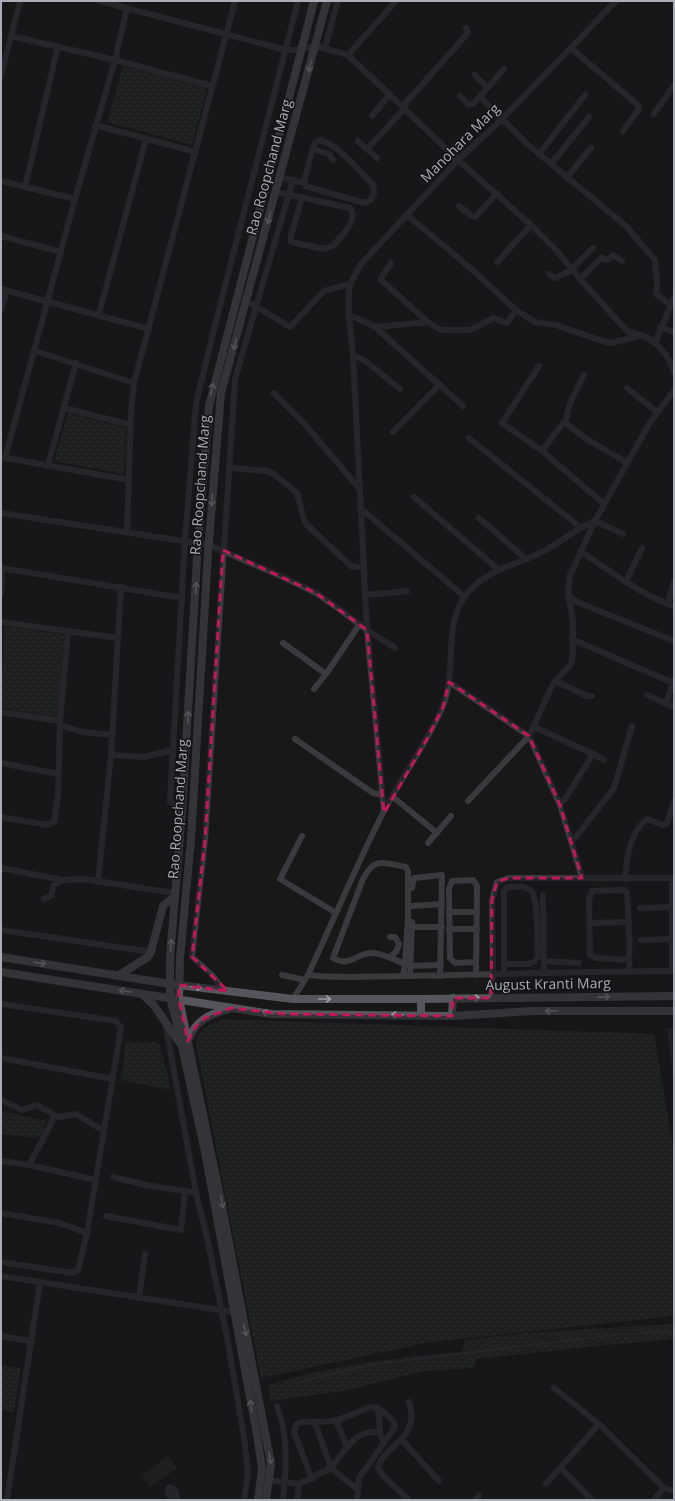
<svg xmlns="http://www.w3.org/2000/svg" width="675" height="1501" viewBox="0 0 675 1501" font-family="'Open Sans',sans-serif">
<style>
.park{fill:url(#park-dots)}
.garden{fill:#242c26}
.water{fill:#31363e}
.lines{fill:none;stroke-linecap:round;stroke-linejoin:round}
.stream{stroke:#31363e;stroke-width:2}
.minor{stroke:#39393e;stroke-width:6}
.major{stroke:#55565d;stroke-width:8}
.oneway{stroke:#9a9ca6}
.marked{fill:none;stroke:#c2185b;stroke-width:3;stroke-dasharray:8 5;stroke-linejoin:round}
.labels{text-anchor:middle;stroke-width:3;stroke-linejoin:round;paint-order:stroke}
.street-label{font-size:14px;fill:#abadb8;stroke:#131314}
</style>
<defs>
<pattern id="park-dots" width="8" height="8" patternUnits="userSpaceOnUse"><rect width="8" height="8" fill="#242c26"/><path d="M2 2h.1M6 6h.1" fill="none" stroke="#414843" stroke-width="1.8" stroke-linecap="round"/></pattern>
</defs>
<rect width="100%" height="100%" fill="#181819"/>
<g class="park">
<path d="M123 66 207 88 192 145 107 122Z"/>
<path d="M68 413 126 428 124 474 54 461Z"/>
<path d="M4 626 64 635 58 717 1 708Z"/>
<path d="M221 1019 654 1034 674 1155V1316L430 1342 261 1378 196 1043C201 1026 207 1027 221 1019Z"/>
<path d="M674 1028V1086L667 1029Z"/>
<path d="M126 1042H156L160 1046 171 1090 121 1080Z"/>
<path d="M1 1111 47 1121 39 1138 1 1134Z"/>
<path d="M674 1324V1339L596 1346 476 1359 474 1368 425 1371 342 1391 270 1401 269 1385C334 1365 393 1358 462 1352L465 1340 525 1333Z"/>
<path d="M1 1365 21 1368 14 1412 1 1410Z"/>
</g>
<path class="garden" d="M168 1456 177 1468 150 1487 142 1475Z"/>
<path class="water" d="M169 1484 177 1487 181 1500H170L165 1494V1488Z"/>
<g class="lines">
<path class="stream" d="M294 1383 375 1364 614 1335 674 1331"/>
<g class="minor">
<path d="M100 1 286 50H297L316 46 348 55 458 160 531 225 557 251 580 279 626 330C632 334 638 333 644 336 659 343 669 357 674 372"/>
<path d="M11 36 115 60 212 86"/>
<path d="M325 47 338 1"/>
<path d="M571 48 639 106V109L623 131"/>
<path d="M348 55 396 1"/>
<path d="M1 75 20 1"/>
<path d="M475 75 488 88"/>
<path d="M460 96 468 104H473L504 69"/>
<path d="M480 97 527 144 626 226 655 260 657 283 656 294 671 305"/>
<path d="M403 106 467 34 468 32 466 28"/>
<path d="M654 114 674 85"/>
<path d="M372 116 390 94"/>
<path d="M95 125 196 152"/>
<path d="M358 141 377 158"/>
<path d="M313 149 329 154 333 160"/>
<path d="M367 149 405 108"/>
<path d="M539 154 585 95"/>
<path d="M551 164 589 117"/>
<path d="M280 177 299 182H304L314 144 319 140C337 143 361 172 373 185L374 193 371 200 364 203 305 186 304 182"/>
<path d="M567 177 591 148"/>
<path d="M1 181 75 199"/>
<path d="M25 187 58 46"/>
<path d="M276 192 350 208C360 219 340 237 333 246L324 249 291 242V236L302 197"/>
<path d="M459 206 472 216 475 217 497 193"/>
<path d="M407 215 468 266 516 310"/>
<path d="M1 236 61 252"/>
<path d="M497 262 531 225"/>
<path d="M391 263 381 278V280L428 322 441 330H470L493 318 507 323 516 310 535 322 556 325 605 342 611 343 639 336"/>
<path d="M549 274 555 278 570 271 593 248"/>
<path d="M580 279 601 258 608 260 613 255 622 261"/>
<path d="M1 289 149 329"/>
<path d="M247 301 290 327 324 291 350 284"/>
<path d="M1 309 7 290"/>
<path d="M99 314 146 139"/>
<path d="M349 316 357 318 375 327 428 322"/>
<path d="M375 327 463 406"/>
<path d="M660 327 674 332"/>
<path d="M655 343 674 298"/>
<path d="M35 351 134 383"/>
<path d="M353 355 364 360 400 389"/>
<path d="M539 366 502 423 542 451 603 503"/>
<path d="M627 388 657 412"/>
<path d="M274 393 302 421 358 487"/>
<path d="M64 408 131 425"/>
<path d="M564 422 588 440 626 462"/>
<path d="M393 432 440 384"/>
<path d="M469 438 580 527"/>
<path d="M542 451 566 419 570 403 584 375"/>
<path d="M1 457 129 480"/>
<path d="M5 458 75 199 115 60 127 8"/>
<path d="M48 465 76 363"/>
<path d="M230 468 268 471 275 475 297 493 304 520 307 525 351 566 363 568"/>
<path d="M414 497 499 570"/>
<path d="M360 508 465 597"/>
<path d="M1 513 209 545 285 578 316 593 339 609 367 630 395 648"/>
<path d="M479 518 526 559"/>
<path d="M127 532 131 411 134 383 235 1"/>
<path d="M580 551C607 569 644 597 674 606"/>
<path d="M1 568 182 598"/>
<path d="M626 581 642 548"/>
<path d="M1 593 2 568"/>
<path d="M365 595 407 591"/>
<path d="M569 596 577 602 674 641"/>
<path d="M668 604 674 581"/>
<path d="M1 622 118 638"/>
<path d="M572 639 673 683"/>
<path d="M283 643 326 674"/>
<path d="M555 681 587 696H592"/>
<path d="M449 682 529 736 560 805 582 878"/>
<path d="M314 689 326 674 359 625"/>
<path d="M647 695 674 707"/>
<path d="M666 703 674 680"/>
<path d="M1 712 60 721"/>
<path d="M60 725 82 732 112 735"/>
<path d="M534 727 593 754 567 796 560 805"/>
<path d="M295 739 373 793 382 795"/>
<path d="M593 754 604 760"/>
<path d="M111 755 144 757 173 750"/>
<path d="M1 763 59 774"/>
<path d="M393 797 437 833"/>
<path d="M468 801 529 736 553 684 571 664 573 653V622L568 592 570 575 595 521 623 534"/>
<path d="M182 810 176 808 170 801 185 540 196 404 212 337 298 1"/>
<path d="M384 811 367 630 353 355 349 316V291L350 284 361 264 458 160 502 119 616 1"/>
<path d="M1 817 47 825 54 822 58 795 60 721 68 631"/>
<path d="M302 836 280 879 336 913"/>
<path d="M572 842 614 788 632 726"/>
<path d="M428 843 451 816"/>
<path d="M1 868 62 880"/>
<path d="M672 878V971"/>
<path d="M625 879C627 858 629 833 647 819L663 825 667 824 674 801"/>
<path d="M98 882 111 755 121 587"/>
<path d="M412 888 414 878 442 875 440 976"/>
<path d="M543 895 544 972"/>
<path d="M44 899 52 895 53 886 62 880 84 879 174 893"/>
<path d="M412 906 442 904"/>
<path d="M640 908 672 907"/>
<path d="M449 912H477"/>
<path d="M589 923 629 922"/>
<path d="M412 927H442"/>
<path d="M449 929H477"/>
<path d="M1 930 151 952"/>
<path d="M390 937H395L399 944 396 952 390 957"/>
<path d="M641 940 673 939"/>
<path d="M544 961 579 963"/>
<path d="M504 964H529L535 961 538 956C537 945 538 899 532 892 527 885 514 886 506 888L504 892V974"/>
<path d="M410 966 441 965"/>
<path d="M629 971C630 945 629 919 627 893L623 890 592 891 589 899 590 955 596 958 629 960"/>
<path d="M282 975 305 980"/>
<path d="M308 975C340 979 372 976 404 976 494 975 584 971 674 971"/>
<path d="M476 975 477 886 473 880 452 881 449 889 450 958 455 963 476 962"/>
<path d="M403 976C404 972 404 968 405 964L408 918V871L406 867C383 863 375 856 363 879L333 958C351 968 355 953 372 953 383 953 394 960 405 964"/>
<path d="M410 976 412 922"/>
<path d="M223 990 213 976 192 957 205 840 235 379 293 180"/>
<path d="M491 998 493 975 492 900 497 882 508 878H674"/>
<path d="M293 999 308 975C333 921 356 866 383 813 401 777 426 745 442 708 458 673 442 629 465 596 483 571 514 566 540 553 559 544 575 529 595 521L649 424 674 390"/>
<path d="M1 1004 116 1021 121 1028 87 1233 78 1270 72 1273 1 1262"/>
<path d="M165 1022 196 1193 207 1237 228 1343 244 1437 248 1473 244 1500"/>
<path d="M1 1058 113 1079"/>
<path d="M1 1100 22 1110 37 1105 58 1117 76 1114 104 1131"/>
<path d="M1 1161 29 1165 96 1180"/>
<path d="M29 1165 55 1116"/>
<path d="M113 1177 146 1185 196 1193"/>
<path d="M1 1213 59 1223 87 1233"/>
<path d="M106 1216 181 1230 185 1192"/>
<path d="M1 1276 239 1313"/>
<path d="M139 1297 145 1254"/>
<path d="M1 1336 30 1341"/>
<path d="M554 1388 599 1424 664 1488 674 1491"/>
<path d="M409 1402C422 1438 384 1445 378 1467L383 1476 409 1500"/>
<path d="M277 1406C289 1439 286 1466 283 1500"/>
<path d="M378 1408 380 1432"/>
<path d="M315 1423 331 1468"/>
<path d="M402 1440 439 1481"/>
<path d="M347 1447C356 1436 365 1431 380 1432L384 1444"/>
<path d="M331 1468 347 1447 336 1420"/>
<path d="M561 1468 592 1500"/>
<path d="M312 1479 294 1432 296 1424C305 1419 325 1424 337 1420 348 1417 359 1411 370 1407 379 1407 394 1418 395 1427L359 1478 358 1490"/>
<path d="M269 1480 299 1484 331 1468 358 1490 357 1500"/>
<path d="M546 1484 599 1424"/>
<path d="M7 1500 40 1282"/>
<path d="M297 1500 299 1484"/>
<path d="M475 1500 479 1495"/>
<path d="M654 1500 664 1488"/>
</g>
<g class="major">
<path d="M1 957 170 984 293 999H421L674 996"/>
<path d="M1 972 271 1014 452 1016 533 1011H674"/>
<path d="M119 975 148 957 151 952 163 906 174 897"/>
<path d="M143 995 153 1004 179 1042"/>
<path d="M421 1016V999"/>
<path d="M452 1016 453 998"/>
<path d="M188 1041C195 1021 209 1014 229 1009"/>
<path d="M258 1500 262 1469 257 1435 205 1152 177 1024 170 998V957L182 810 198 543 209 406 314 1"/>
<path d="M266 1500 271 1464 221 1201 179 999 180 958 191 839 208 553 221 393 327 1"/>
</g>
</g>
<defs><path id="oneway-shaft" d="M-6 0H5M1.5-3L5.5 0L1.5 3" fill="none" stroke-width="1.6" stroke-linecap="round" stroke-linejoin="round"/></defs>
<g class="oneway">
<use href="#oneway-shaft" transform="translate(310 66) rotate(104)"/>
<use href="#oneway-shaft" transform="translate(269 218) rotate(105)"/>
<use href="#oneway-shaft" transform="translate(235 344) rotate(105)"/>
<use href="#oneway-shaft" transform="translate(212 389) rotate(-78)"/>
<use href="#oneway-shaft" transform="translate(212 500) rotate(94)"/>
<use href="#oneway-shaft" transform="translate(196 588) rotate(-86)"/>
<use href="#oneway-shaft" transform="translate(188 717) rotate(-87)"/>
<use href="#oneway-shaft" transform="translate(171 945) rotate(-86)"/>
<use href="#oneway-shaft" transform="translate(40 963) rotate(8)"/>
<use href="#oneway-shaft" transform="translate(196 987) rotate(7)"/>
<use href="#oneway-shaft" transform="translate(125 991) rotate(-171)"/>
<use href="#oneway-shaft" transform="translate(604 997) rotate(-1)"/>
<use href="#oneway-shaft" transform="translate(474 998)"/>
<use href="#oneway-shaft" transform="translate(325 999)"/>
<use href="#oneway-shaft" transform="translate(551 1011) rotate(180)"/>
<use href="#oneway-shaft" transform="translate(268 1013) rotate(-174)"/>
<use href="#oneway-shaft" transform="translate(397 1015) rotate(-179)"/>
<use href="#oneway-shaft" transform="translate(222 1202) rotate(79)"/>
<use href="#oneway-shaft" transform="translate(245 1330) rotate(79)"/>
<use href="#oneway-shaft" transform="translate(251 1406) rotate(-101)"/>
<use href="#oneway-shaft" transform="translate(270 1458) rotate(81)"/>
</g>
<path d="M0 0H675V1501H0ZM223 550 316 593 367 630 384 813 427 739 443 707 449 682 529 736 560 805 582 878H508L497 882 492 900 491 998H453L452 1016 285 1014 231 1008 205 1018 196 1026 188 1041 179 999V985L228 991 192 957 205 840Z" fill="#181819" fill-opacity=".55" fill-rule="evenodd"/>
<path class="marked" d="M223 550 316 593 367 630 384 813 427 739 443 707 449 682 529 736 560 805 582 878H508L497 882 492 900 491 998H453L452 1016 285 1014 231 1008 205 1018 196 1026 188 1041 179 999V985L228 991 192 957 205 840Z"/>
<g class="labels">
<g class="street-label">
<text transform="translate(460 143) rotate(-45)" y="5">Manohara Marg</text>
<text transform="translate(269 167) rotate(-75)" y="5">Rao Roopchand Marg</text>
<text transform="translate(200 485) rotate(-86)" y="5">Rao Roopchand Marg</text>
<text transform="translate(178 809) rotate(-86)" y="5">Rao Roopchand Marg</text>
<text transform="translate(548 984) rotate(-1)" y="5">August Kranti Marg</text>
</g>
</g>
<rect width="675" height="1501" fill="none" stroke="#abadb8" stroke-width="4"/>
</svg>
